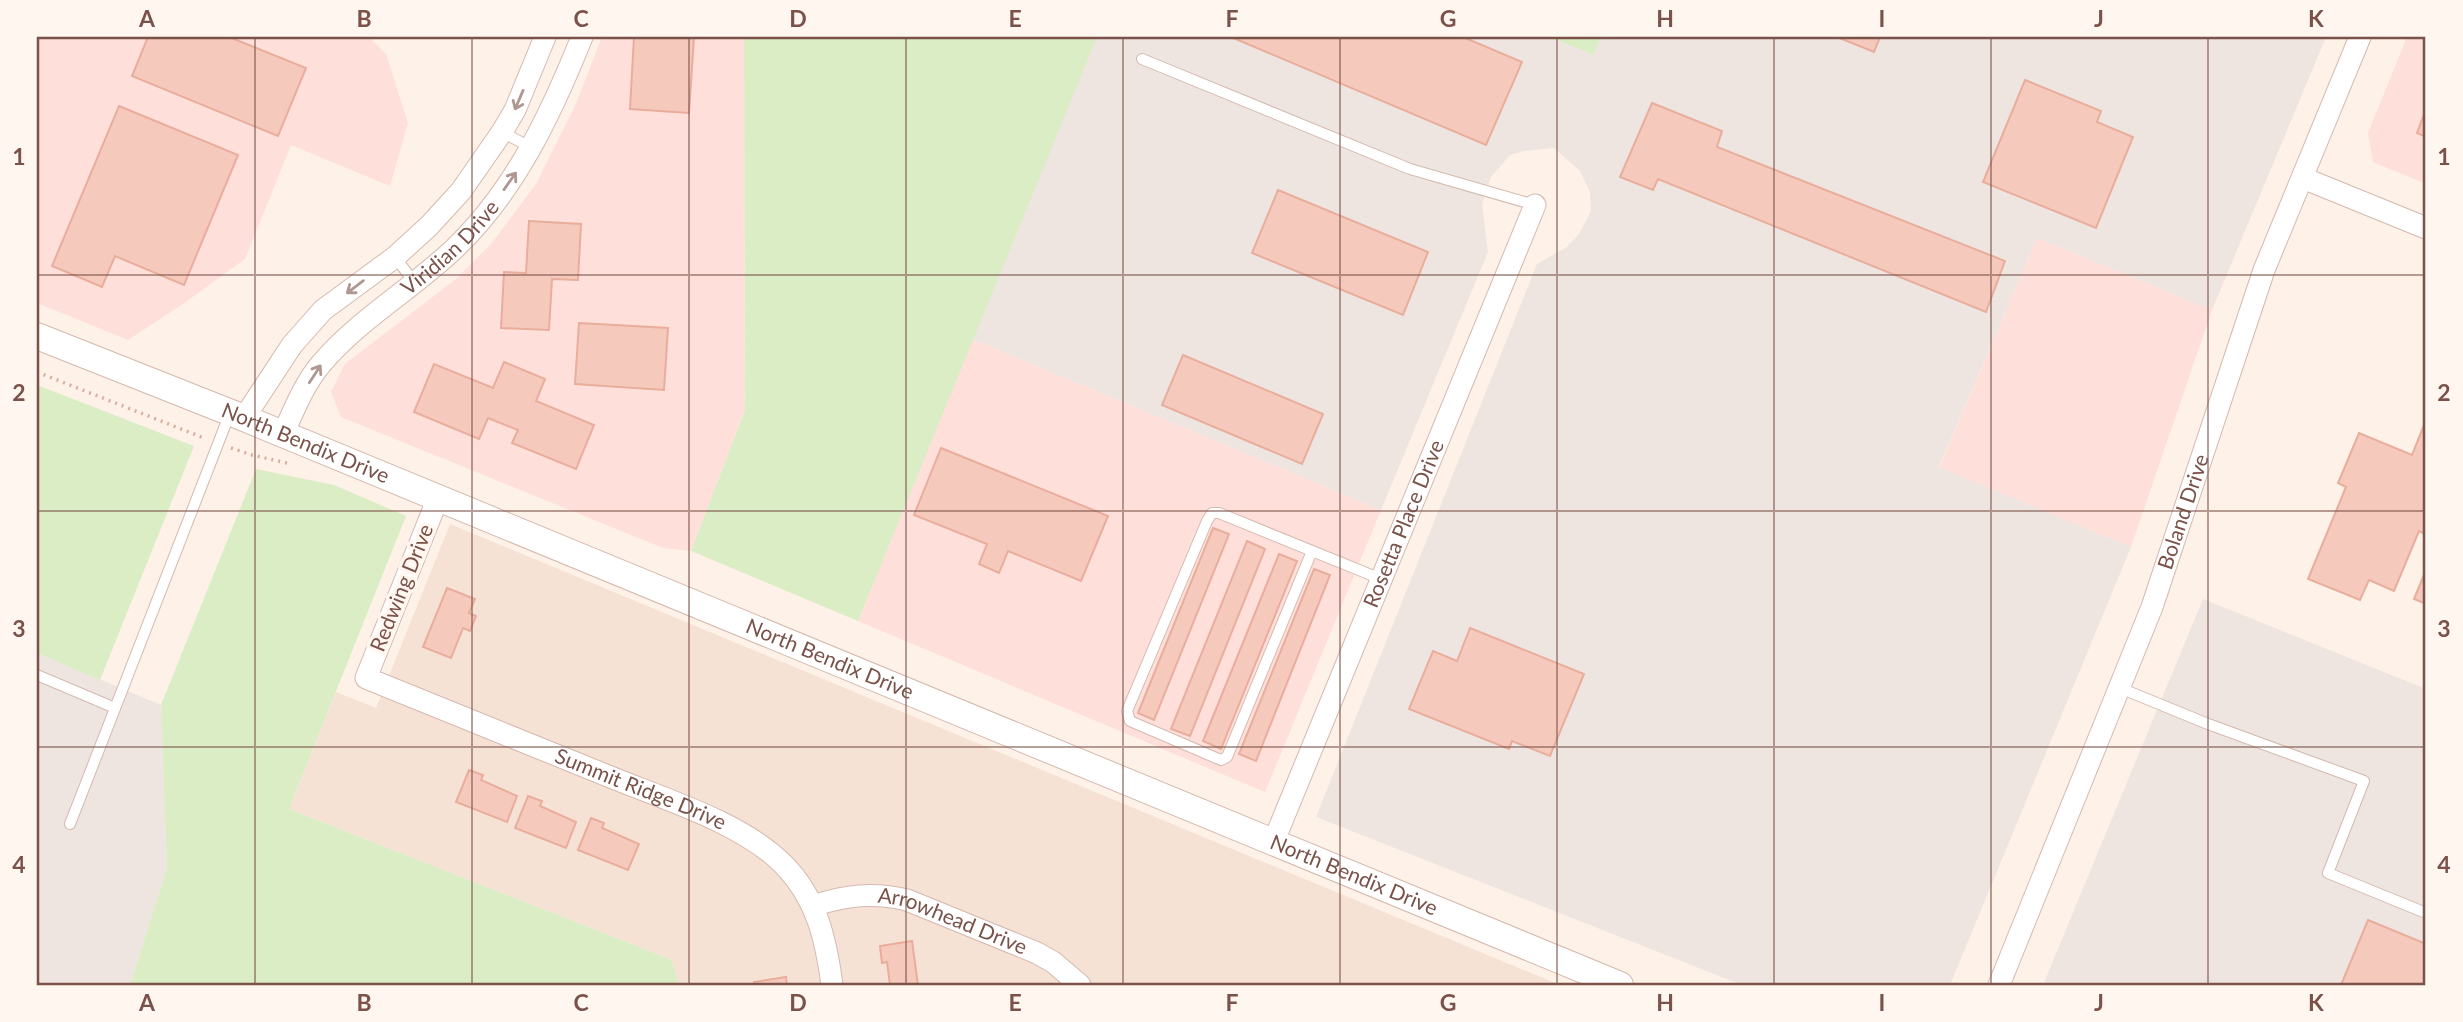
<svg xmlns="http://www.w3.org/2000/svg" width="2463" height="1022" viewBox="0 0 2463 1022" font-family="Lato,sans-serif">
<style>
.residential{fill:#f6e2d5}
.commercial{fill:#ffdfda}
.industrial{fill:#eee5e1}
.green{fill:#dbedc4}
.building{fill:#f5cabd;stroke:#e9ad9c;stroke-width:2}
.lines{fill:none;stroke-linecap:round;stroke-linejoin:round}
.service-casing{stroke:#d4b9ae;stroke-width:12}
.minor-casing{stroke:#d4b9ae;stroke-width:23}
.tertiary-casing{stroke:#d4b9ae;stroke-width:28}
.path{stroke:#dbad9f;stroke-width:3.5;stroke-dasharray:2 5;stroke-linecap:butt}
.service{stroke:#fff;stroke-width:10}
.minor{stroke:#fff;stroke-width:21}
.tertiary{stroke:#fff;stroke-width:26}
.oneway{stroke:#af9792}
.grid{fill:none;stroke:#7a5249;stroke-width:2;stroke-opacity:0.55}
.labels{text-anchor:middle;stroke-width:7;stroke-linejoin:round;paint-order:stroke}
.street-label{font-size:21px;fill:#7a5249;stroke:#fff6ef}
.neatline{fill:none;stroke:#7a5249;stroke-width:2.5}
.grid-label{font-size:23px;text-anchor:middle;font-weight:bold;fill:#7a5249}
</style>
<rect width="100%" height="100%" fill="#fef1e7"/>
<path class="residential" d="M450 524 1560 985H678L672 960 289 809 336 692 376 708Z"/>
<g class="commercial">
<path d="M37 37H369L386 54 408 123 390 186 291 145 245 259 183 304 128 340 37 303Z"/>
<path d="M602 37H744L745 410 691 551 663 548 341 417 331 392 345 364 456 279 491 244 536 184 575 106Z"/>
<path d="M2407 37H2426V184L2373 162 2368 133Z"/>
<path d="M2037 238 2212 310 2131 547 1939 468Z"/>
<path d="M972 339 1381 510 1265 792 858 621Z"/>
</g>
<g class="industrial">
<path d="M1096 37H1550L1593 55 1601 37H2326L2212 310 2037 238 1939 467 2131 547 1950 985H1742L1316 817 1537 264 1567 247 1579 234 1591 211 1590 192 1580 171 1554 148 1524 151 1510 155 1491 177 1482 204 1488 252 1381 510 972 339Z"/>
<path d="M2203 599 2426 689V985H2043Z"/>
<path d="M37 653 161 705 167 868 130 985H37Z"/>
</g>
<g class="green">
<path d="M744 37H1097L858 621 691 551 745 410Z"/>
<path d="M1550 37H1601L1593 55Z"/>
<path d="M37 385 194 446 100 680 37 653Z"/>
<path d="M256 469 334 485 406 516 289 809 672 960 678 985H130L167 868 161 705Z"/>
</g>
<g class="building">
<path d="M148 37H229L306 68 278 136 132 76Z"/>
<path d="M634 37H694L689 113 630 109Z"/>
<path d="M1231 37H1463L1522 62 1486 145Z"/>
<path d="M1837 37H1880L1874 52Z"/>
<path d="M2025 80 2101 111 2097 122 2133 137 2096 228 1983 182Z"/>
<path d="M1652 103 1722 131 1717 147 2005 261 1986 312 1658 179 1653 190 1620 177Z"/>
<path d="M119 106 238 155 184 285 115 256 102 287 52 266Z"/>
<path d="M2426 109V137L2417 133Z"/>
<path d="M1278 190 1428 252 1403 315 1252 253Z"/>
<path d="M529 221 581 224 578 280 552 279 549 330 501 328 504 272 526 273Z"/>
<path d="M579 323 668 328 664 390 575 384Z"/>
<path d="M1183 355 1323 414 1302 464 1162 405Z"/>
<path d="M504 362 545 379 536 401 594 425 576 469 512 443 518 430 488 418 479 439 414 412 434 364 493 388Z"/>
<path d="M2424 425 2426 426V535L2419 531 2394 591 2369 580 2360 600 2308 579 2346 487 2338 483 2359 433 2412 455Z"/>
<path d="M941 448 1108 516 1081 581 1008 551 999 573 979 564 987 544 914 515Z"/>
<path d="M1213 528 1229 534 1154 720 1138 713Z"/>
<path d="M1247 541 1265 549 1190 736 1171 729Z"/>
<path d="M1279 554 1297 561 1221 749 1203 741Z"/>
<path d="M1314 569 1330 575 1256 761 1239 754Z"/>
<path d="M2426 570V604L2414 599Z"/>
<path d="M447 588 475 599 469 613 476 616 470 631 463 628 451 658 423 647Z"/>
<path d="M1470 628 1584 674 1550 756 1512 741 1509 749 1409 709 1433 651 1457 661Z"/>
<path d="M469 770 483 775 481 780 517 796 507 822 456 802Z"/>
<path d="M528 796 542 801 540 806 576 822 566 848 515 828Z"/>
<path d="M591 818 604 823 602 828 639 844 628 870 578 850Z"/>
<path d="M2368 920 2426 944V985H2341Z"/>
<path d="M912 941 918 985H890L887 962 882 963 880 946Z"/>
<path d="M786 977 787 985H754V982Z"/>
</g>
<g class="lines">
<defs>
<g id="service">
<path d="M1142 59 1410 169 1535 205"/>
<path d="M502 132 530 147"/>
<path d="M395 257 414 282"/>
<path d="M1312 551 1227 757 1221 760 1130 721 1127 711 1207 521 1212 513H1219L1381 579"/>
<path d="M37 675 115 708"/>
<path d="M2120 688 2208 724 2364 781 2328 873 2426 913"/>
<path d="M70 824 230 413"/>
</g>
<g id="minor">
<path d="M2303 178 2426 228"/>
<path d="M244 418 292 345 323 310 395 257 429 226 461 191 502 132 515 110 545 37"/>
<path id="s1" d="M283 434C294 410 304 384 321 364 359 319 411 290 454 249 515 191 551 114 582 37"/>
<path id="s2" d="M438 498 366 678C448 711 531 745 613 778 667 800 742 823 783 864 817 898 826 940 832 985"/>
<path id="s3" d="M1273 843 1535 205"/>
<path id="s4" d="M813 906C845 895 874 892 907 900L1037 953 1053 962 1080 985"/>
<path id="s5" d="M1999 985 2152 607 2264 270 2360 37"/>
</g>
<g id="tertiary">
<path id="s6" d="M37 336 244 418 1620 985"/>
</g>
</defs>
<use href="#service" class="service-casing"/>
<use href="#minor" class="minor-casing"/>
<use href="#tertiary" class="tertiary-casing"/>
<g class="path">
<path d="M37 372 204 438"/>
<path d="M231 448 252 455 291 464"/>
</g>
<use href="#service" class="service"/>
<use href="#minor" class="minor"/>
<use href="#tertiary" class="tertiary"/>
</g>
<defs><path id="oneway-shaft" d="M-6 0H5M1.5-3L5.5 0L1.5 3" fill="none" stroke-width="1.6" stroke-linecap="round" stroke-linejoin="round" transform="scale(1.75)"/></defs>
<g class="oneway">
<use href="#oneway-shaft" transform="translate(519 100) rotate(113)"/>
<use href="#oneway-shaft" transform="translate(510 181) rotate(-55)"/>
<use href="#oneway-shaft" transform="translate(355 287) rotate(143)"/>
<use href="#oneway-shaft" transform="translate(315 374) rotate(-57)"/>
</g>
<path class="grid" d="M255 37V985M472 37V985M689 37V985M906 37V985M1123 37V985M1340 37V985M1557 37V985M1774 37V985M1991 37V985M2208 37V985M37 275H2426M37 511H2426M37 747H2426"/>
<g class="labels">
<g class="street-label">
<text dy="7" stroke="none"><textPath href="#s1" startOffset="254">Viridian Drive</textPath></text>
<text dy="7" stroke="none"><textPath href="#s6" startOffset="289">North Bendix Drive</textPath></text>
<text dy="7" stroke="none"><textPath href="#s5" startOffset="508">Boland Drive</textPath></text>
<text dy="7" stroke="none"><textPath href="#s3" startOffset="345">Rosetta Place Drive</textPath></text>
<text transform="translate(402 588) rotate(-68)" y="7">Redwing Drive</text>
<text dy="7" stroke="none"><textPath href="#s6" startOffset="856">North Bendix Drive</textPath></text>
<text dy="7" stroke="none"><textPath href="#s2" startOffset="490">Summit Ridge Drive</textPath></text>
<text dy="7" stroke="none"><textPath href="#s6" startOffset="1423">North Bendix Drive</textPath></text>
<text dy="7" stroke="none"><textPath href="#s4" startOffset="145">Arrowhead Drive</textPath></text>
</g>
</g>
<rect width="2463" height="1022" fill="none" stroke="#fff6ef" stroke-width="77"/>
<rect x="38" y="38" width="2386" height="946" class="neatline"/>
<g class="grid-label">
<text x="147" y="27">A</text>
<text x="364" y="27">B</text>
<text x="581" y="27">C</text>
<text x="798" y="27">D</text>
<text x="1015" y="27">E</text>
<text x="1232" y="27">F</text>
<text x="1448" y="27">G</text>
<text x="1665" y="27">H</text>
<text x="1882" y="27">I</text>
<text x="2099" y="27">J</text>
<text x="2316" y="27">K</text>
<text x="19" y="165">1</text>
<text x="2444" y="165">1</text>
<text x="19" y="401">2</text>
<text x="2444" y="401">2</text>
<text x="19" y="637">3</text>
<text x="2444" y="637">3</text>
<text x="19" y="873">4</text>
<text x="2444" y="873">4</text>
<text x="147" y="1011">A</text>
<text x="364" y="1011">B</text>
<text x="581" y="1011">C</text>
<text x="798" y="1011">D</text>
<text x="1015" y="1011">E</text>
<text x="1232" y="1011">F</text>
<text x="1448" y="1011">G</text>
<text x="1665" y="1011">H</text>
<text x="1882" y="1011">I</text>
<text x="2099" y="1011">J</text>
<text x="2316" y="1011">K</text>
</g>
</svg>
